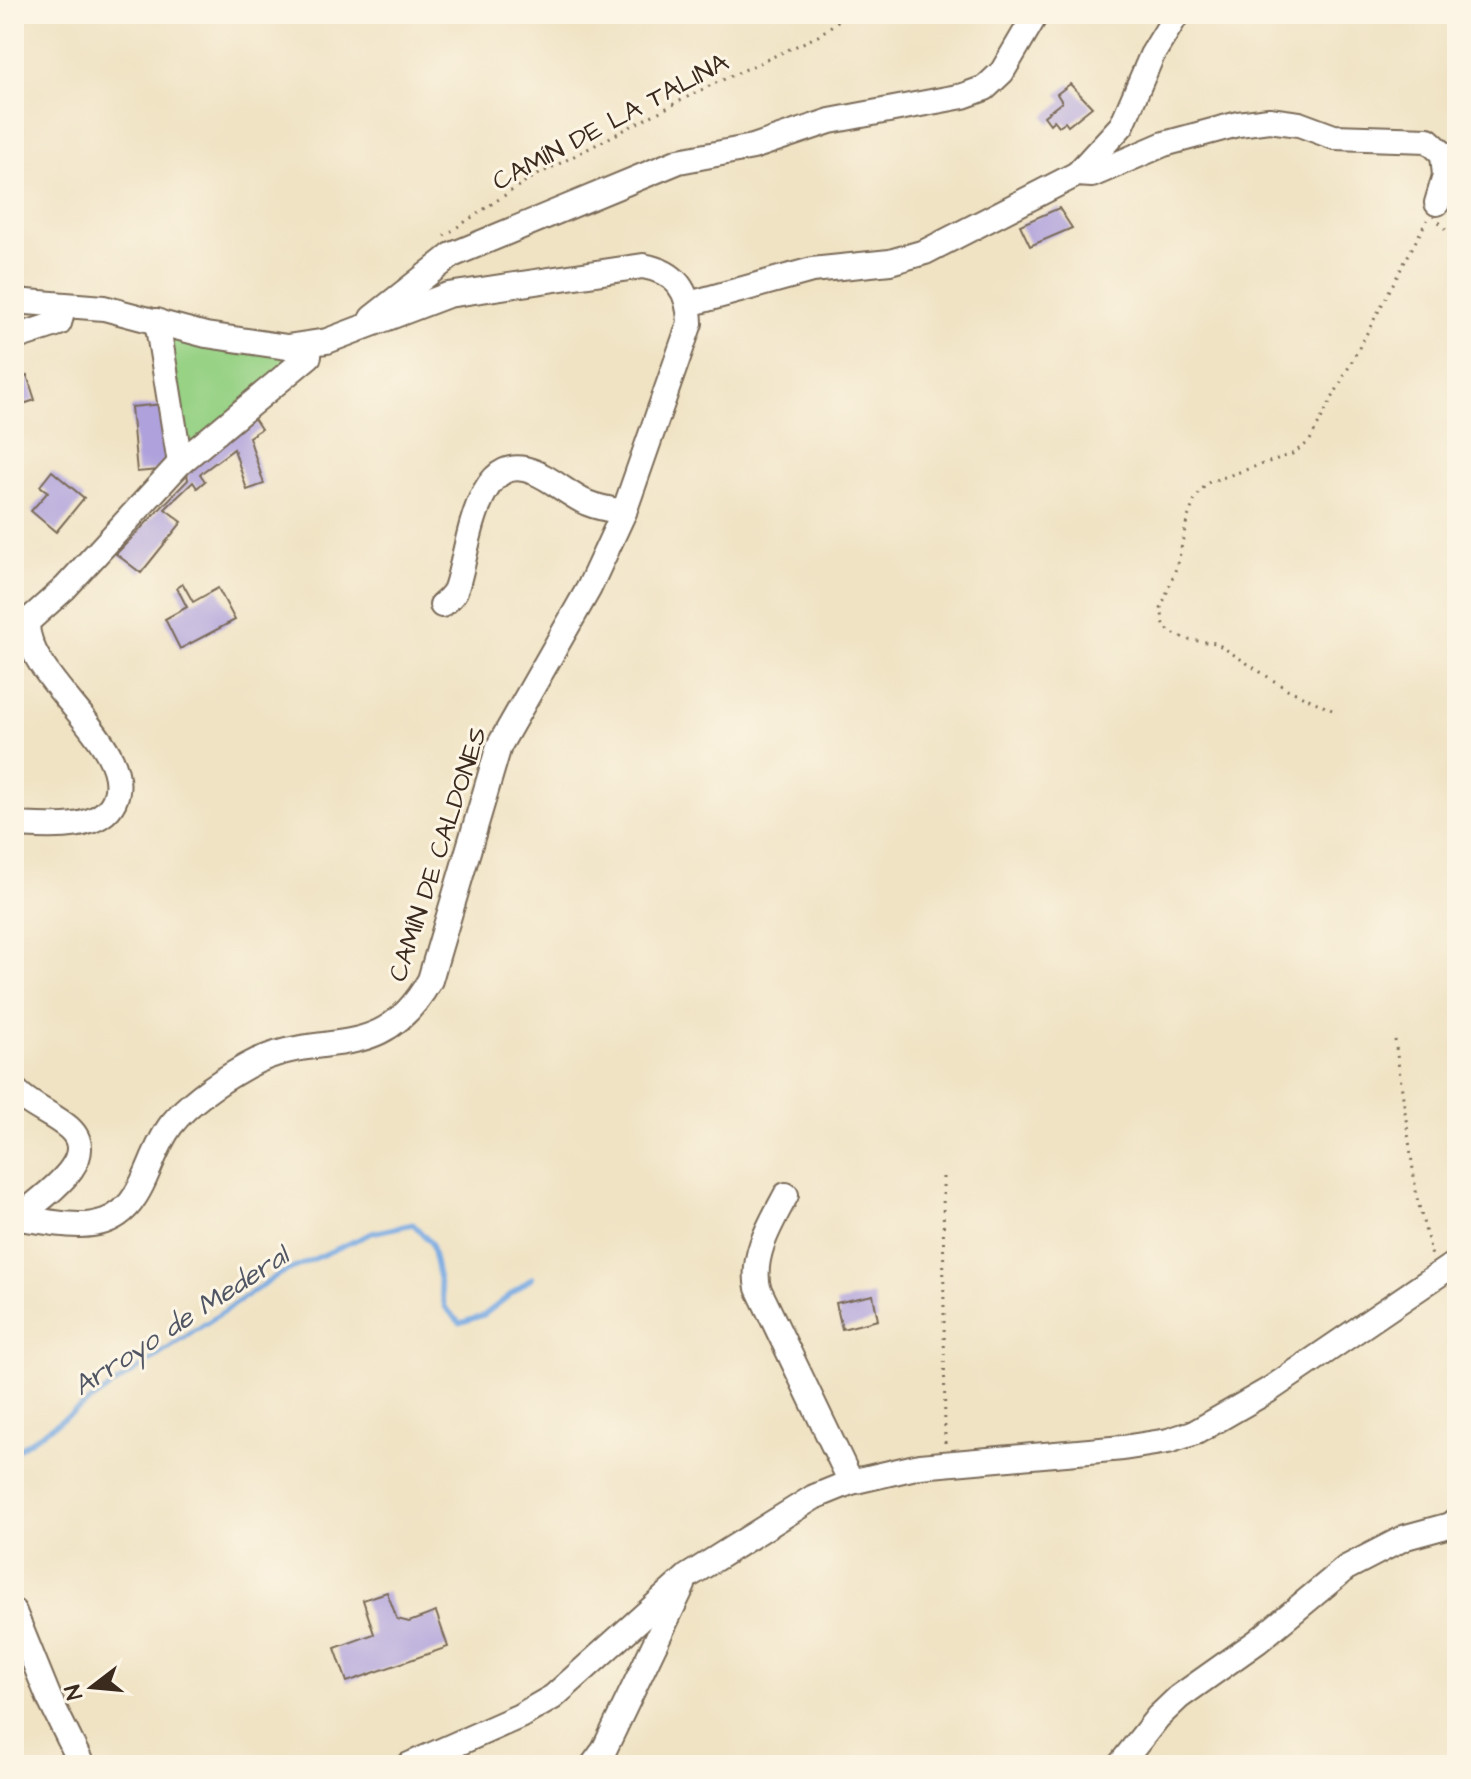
<svg xmlns="http://www.w3.org/2000/svg" width="1471" height="1779" viewBox="0 0 1471 1779" font-family="'Architects Daughter',sans-serif">
<style>
.green{fill:#97d285;stroke:#697e52;stroke-width:2}
.lines{fill:none;stroke-linecap:round;stroke-linejoin:round}
.stream{stroke:#76a9e2;stroke-width:5}
.building{fill:#afa1dc}
.minor-casing{stroke:#7a6b58;stroke-width:28}
.path{stroke:#7a6b58;stroke-width:3;stroke-dasharray:2 6;stroke-linecap:butt}
.minor{stroke:#fff;stroke-width:24}
.labels{text-anchor:middle;stroke-width:6;stroke-linejoin:round;paint-order:stroke}
.street-label{font-size:26px;fill:#3b2a1e;stroke:#fcf5e5}
.water-label{font-size:28px;font-style:italic;fill:#505663;stroke:#fcf5e5}
</style>
<rect width="100%" height="100%" fill="#fcf5e5"/>
<filter id="ink" filterUnits="userSpaceOnUse"><feTurbulence type="fractalNoise" baseFrequency=".0125" numOctaves="2"/><feDisplacementMap in="SourceGraphic" scale="16" xChannelSelector="R" yChannelSelector="G"/><feConvolveMatrix kernelMatrix="1 2 1 2 8 2 1 2 1" color-interpolation-filters="sRGB"/></filter>
<filter id="wash" filterUnits="userSpaceOnUse"><feTurbulence type="fractalNoise" baseFrequency=".006" numOctaves="4" result="noise"/><feDisplacementMap in="SourceGraphic" scale="32" xChannelSelector="R" yChannelSelector="G"/><feGaussianBlur stdDeviation="1.8" result="paint"/><feColorMatrix in="noise" values="0 0 0 0 0 0 0 0 0 0 0 0 0 0 0 0 0 1.4 0 .05"/><feComposite in="paint" operator="in"/></filter>
<g filter="url(#wash)">
<rect width="100%" height="100%" fill="#f0e3c4"/>
<path class="green" d="M157 321 310 345 180 463Z"/>
<g class="lines">
<path class="stream" d="M14 1452 278 1275 372 1233 413 1224 431 1243 445 1307 460 1323 484 1315 532 1278"/>
</g>
<g id="blocks">
<g class="building">
<path d="M1070 84 1092 107 1068 126 1065 122 1059 126 1054 120 1050 124 1044 116 1062 102 1057 94Z"/>
<path d="M1059 208 1072 228 1030 246 1020 225Z"/>
<path d="M27 375 35 400 14 407V380Z"/>
<path d="M164 404 170 469 137 472 131 407Z"/>
<path d="M251 414 261 429 249 437 264 484 247 490 234 449 200 474 205 481 197 488 193 482 165 509 182 522 141 573 116 554 188 480 186 465Z"/>
<path d="M52 471 84 498 56 532 31 511 48 492 40 486Z"/>
<path d="M183 584 193 602 218 588 235 620 180 649 165 619 187 607 177 588Z"/>
<path d="M873 1295 878 1320 842 1329 836 1303Z"/>
<path d="M387 1592 397 1619 409 1622 436 1612 448 1647 347 1682 335 1648 374 1634 363 1600Z"/>
</g>
</g>
</g>
<g filter="url(#ink)">
<use href="#blocks" fill-opacity="0" stroke="#7a6b58" stroke-width="2"/>
<g class="lines">
<defs>
<g id="minor">
<path d="M1077 174 1122 125 1152 55 1177 14"/>
<path d="M14 301 104 308 206 335 287 347 327 341 448 295 643 266C676 272 689 290 690 323L624 512 589 588 499 746 430 980C379 1070 319 1026 247 1066 220 1081 190 1101 171 1125 144 1161 145 1216 93 1224 68 1228 39 1219 14 1218"/>
<path d="M689 304 812 270 890 262 925 252 1077 174 1092 175 1164 144 1238 124 1269 120 1299 124 1334 137 1428 140 1443 154 1445 176 1437 203"/>
<path d="M372 318 452 255 679 161 753 147 830 121 963 96 985 88 1002 72 1036 14"/>
<path d="M157 321 180 463"/>
<path d="M14 338 59 323 64 306"/>
<path d="M442 605C447 601 452 596 455 591 468 561 473 446 534 472 552 479 569 495 587 503 599 508 612 510 624 512"/>
<path d="M14 825C45 826 99 833 114 801 139 746 25 681 27 622L65 588 180 463 309 356 310 345"/>
<path d="M14 1089C30 1107 52 1113 69 1128 104 1160 38 1199 18 1218"/>
<path d="M786 1195C771 1223 751 1255 758 1288L851 1482"/>
<path d="M14 1612 49 1698 82 1765"/>
<path d="M409 1765 520 1716 553 1697 688 1576 814 1497 851 1482 920 1466 1123 1448 1168 1441 1196 1432 1269 1390 1457 1262"/>
<path d="M593 1765 604 1750 683 1585"/>
<path d="M1120 1765 1158 1717 1179 1697 1258 1641 1346 1568 1406 1537 1450 1525 1457 1519"/>
</g>
</defs>
<use href="#minor" class="minor-casing"/>
<g class="path">
<path d="M1439 222 1457 243"/>
<path d="M444 236 526 181 705 88 818 36 847 14"/>
<path d="M1332 710 1285 688 1216 643 1189 640 1170 632 1164 625 1161 608 1178 563 1187 520 1195 499 1207 483 1292 454 1309 442 1427 220"/>
<path d="M1395 1040 1417 1198 1432 1256"/>
<path d="M943 1177 945 1444"/>
</g>
<use href="#minor" class="minor"/>
</g>
</g>
<g class="labels">
<g class="street-label">
<text transform="translate(610 121) rotate(-28)" y="9">CAMÍN DE LA TALINA</text>
<text transform="translate(437 854) rotate(-72)" y="9">CAMÍN DE CALDONES</text>
</g>
<g class="water-label">
<text transform="translate(180 1320) rotate(-33)" y="10">Arroyo de Mederal</text>
</g>
</g>
<rect width="1471" height="1779" fill="none" stroke="#fcf5e5" stroke-width="48"/>
<g transform="translate(92 1687) rotate(254)" stroke="#fcf5e5" stroke-width="6" paint-order="stroke">
<path d="M0-6L14 30L0 20L-14 30Z" fill="#3b2a1e"/>
<text y="-12" font-size="22" font-weight="bold" text-anchor="middle" fill="#3b2a1e">N</text>
</g>
</svg>
